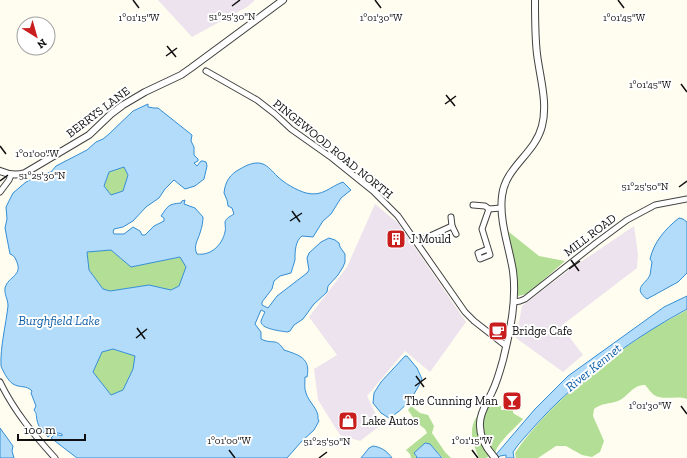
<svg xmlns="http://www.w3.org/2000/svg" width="687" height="458" viewBox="0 0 687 458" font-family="'Zilla Slab',serif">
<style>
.industrial{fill:#ede3ee}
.forest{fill:#b3de95}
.water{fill:#b2dcfa;stroke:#348ed5;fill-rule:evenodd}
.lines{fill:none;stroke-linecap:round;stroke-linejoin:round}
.minor-casing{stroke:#424242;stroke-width:7}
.tertiary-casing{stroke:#424242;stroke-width:8}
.minor{stroke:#fff;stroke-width:5}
.tertiary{stroke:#fff;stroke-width:6}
.ticks{fill:none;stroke:#0f0f0f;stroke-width:1.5}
.labels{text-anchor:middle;stroke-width:4;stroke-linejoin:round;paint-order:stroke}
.street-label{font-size:12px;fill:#0f0f0f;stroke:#fff}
.poi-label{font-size:12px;fill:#0f0f0f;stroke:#fff;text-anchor:start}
.water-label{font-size:13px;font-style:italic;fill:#105fa9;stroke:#fff}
.ticks-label{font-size:10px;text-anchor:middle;fill:#0f0f0f;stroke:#fff;stroke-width:4;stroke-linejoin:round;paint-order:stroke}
</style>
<rect width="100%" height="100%" fill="#fffdf0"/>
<g class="industrial">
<path d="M158 0H255L247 7 192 37Z"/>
<path d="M375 204 398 223 466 322 430 372 405 351 367 396 381 425 360 441 340 435 318 400 314 369 337 355 309 317 347 267Z"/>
<path d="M634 226 638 254 637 268 561 326 583 355 563 372 516 338 522 306 569 270Z"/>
</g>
<g class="forest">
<path d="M124 167 128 175 123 191 111 195 104 186 109 172Z"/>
<path d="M509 232 539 256 565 261 527 294 518 296Z"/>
<path d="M111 250 131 267 181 257 186 267 179 286 171 290 149 285 110 291 103 289 89 270 87 251Z"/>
<path d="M687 310V399C677 395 664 401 654 395 651 393 648 388 645 385 632 385 629 396 618 401 609 404 602 403 594 409L593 416 604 441 600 452 592 457 582 455 566 446H556L538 458H516L515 453C548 405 597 367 645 334 658 325 673 318 687 310Z"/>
<path d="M113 349 135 356 133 369 123 390 111 395 93 372 102 351Z"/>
<path d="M490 404 501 406V410H513V413L523 419C515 428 498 442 495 453L486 458H479C473 443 467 430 478 415 481 411 482 410 488 408Z"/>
<path d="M411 406 420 413 428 415 434 426 432 433 445 452 451 458H443L430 444 425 443 414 453 416 457V458H411L410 454 406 450 427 433 425 429 417 423 408 410Z"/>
</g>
<g class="water">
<path d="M148 104V107L154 108H158L192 135 191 141 194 147V155L198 159V161L194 163 197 166 201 161H203L206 162 207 166 204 179 195 186 185 189 174 180 165 189 159 198 146 207 133 221 123 227 114 229 113 232 114 234H124L133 227 140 231 142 235H145L154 226 164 221V218L161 216C168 206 168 204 181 203L182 201 185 200 184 204 195 208 203 217C203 222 202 227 200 233 198 240 193 246 197 254 211 256 222 245 225 232 226 229 225 226 225 222 226 218 231 216 234 214L232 208 228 206 227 200 224 193C225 182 230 174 240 169 247 165 255 161 263 164 268 166 273 172 277 176 284 183 296 190 306 193 323 197 329 187 343 182L351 190 341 198 331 214 323 221 313 237 302 236C295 241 295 252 295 260 294 264 292 269 291 273L280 276 274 281 272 289 262 302V305L268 308 277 296 307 273 309 270 307 258 309 253 321 242 329 238 335 240 339 243 340 247 345 254V262L343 267 338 275 328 286 327 292 325 294 314 304 303 319 294 325 290 331 287 332C281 331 260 329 261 321 262 318 264 314 265 312L261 310 255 324 261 332V339C273 345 276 337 284 350 299 355 311 358 307 377H305C305 383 304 388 306 393 309 403 319 409 318 419L319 421 314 430 301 442 287 458H77L51 438 55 434 62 436V434L54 432 48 437C43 432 38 427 37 420 36 415 37 414 34 410L36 406 31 393 32 391C27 385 19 388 13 384 8 381 3 371 1 366 0 348 6 324 8 306 8 299 4 294 5 288 8 276 24 276 16 260 15 257 13 255 10 254L5 228 7 219 6 207 13 193 26 182 41 174 51 172 56 166 87 150 96 142 103 139 109 134 133 111ZM124 167 128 175 123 191 111 195 104 186 109 172ZM111 250 131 267 180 257 186 267 179 286 171 290 149 285 110 291 103 289 89 270 87 252ZM113 349 135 356 133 369 123 390 111 395 93 372 102 352Z"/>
<path d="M679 218 683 219 687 222V273L678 282 647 299C632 288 646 284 650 275 651 271 651 266 652 262L650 259C654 242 665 229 679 218Z"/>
<path d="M687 296V309C641 334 598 364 560 400 545 414 531 430 518 445L513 452 514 458H506V455L500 456 498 458H493L535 409 568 376 664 307Z"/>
<path d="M405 356H407L417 368 422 379C415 395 404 410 389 418L381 413 373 403 374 393 381 382Z"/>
<path d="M0 428 13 446 12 451 14 458H0Z"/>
<path d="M425 443 430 444 442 458H416L417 457 414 453Z"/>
<path d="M373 446C381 447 387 451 392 458H361L369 448Z"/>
</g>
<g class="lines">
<defs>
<g id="minor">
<path d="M206 71 257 100 275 114 291 129 332 158 373 191 398 216 465 312 474 321 506 346"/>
<path d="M0 192 9 180 11 175"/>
<path d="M473 205 485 206 489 209 501 208"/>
<path d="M451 217 452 226"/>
<path d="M417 242 452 226 456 234"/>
<path d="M488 249 478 253 480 259 490 255 482 229 489 209"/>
<path d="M514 302 520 301 525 299 596 243 627 220 655 205 687 199"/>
<path d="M0 382C14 411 34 435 55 458"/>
</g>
<g id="tertiary">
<path d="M0 171C9 175 16 176 25 173L89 135 111 114 123 105 145 92 181 75 191 68 283 0"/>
<path d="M495 458C487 449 479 436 480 423 480 412 488 401 492 392 497 382 500 371 503 360 510 331 517 301 513 271 509 246 499 221 502 196 505 167 535 154 542 126 548 103 540 78 537 54 535 37 535 18 535 0"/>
</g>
</defs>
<use href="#minor" class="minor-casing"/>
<use href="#tertiary" class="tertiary-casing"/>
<use href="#minor" class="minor"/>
<use href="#tertiary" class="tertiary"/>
</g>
<path class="ticks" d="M133 0 139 8M375 0 381 8M618 0 624 8M232 6 240 0M167 46 176 57M166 56 177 48M681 84 687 92M446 95 455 106M445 104 456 96M0 146 6 154M0 181 8 175M679 187 687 181M292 211 300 222M290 221 302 213M571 260 579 271M569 269 580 261M137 328 145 339M136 338 147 329M416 376 424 387M415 386 426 378M681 406 687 414M229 450 235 458M472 450 478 458M319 458 327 452"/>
<defs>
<symbol id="building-square" viewBox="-11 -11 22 22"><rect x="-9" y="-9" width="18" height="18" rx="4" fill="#c81e1e" stroke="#fff"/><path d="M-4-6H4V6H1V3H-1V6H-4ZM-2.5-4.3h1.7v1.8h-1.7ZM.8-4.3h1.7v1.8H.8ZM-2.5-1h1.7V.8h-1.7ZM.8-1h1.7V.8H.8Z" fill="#fff"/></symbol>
<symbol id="cafe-square" viewBox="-11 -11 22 22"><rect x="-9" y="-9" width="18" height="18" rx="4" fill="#c81e1e" stroke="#fff"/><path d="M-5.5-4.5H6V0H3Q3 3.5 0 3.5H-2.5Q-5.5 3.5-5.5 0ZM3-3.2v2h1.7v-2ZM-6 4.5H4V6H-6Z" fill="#fff"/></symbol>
<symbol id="bar-square" viewBox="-11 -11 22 22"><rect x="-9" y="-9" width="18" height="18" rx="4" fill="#c81e1e" stroke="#fff"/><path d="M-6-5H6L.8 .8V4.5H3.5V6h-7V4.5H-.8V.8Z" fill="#fff"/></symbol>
<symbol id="shop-square" viewBox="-11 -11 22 22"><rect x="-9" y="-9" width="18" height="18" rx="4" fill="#c81e1e" stroke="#fff"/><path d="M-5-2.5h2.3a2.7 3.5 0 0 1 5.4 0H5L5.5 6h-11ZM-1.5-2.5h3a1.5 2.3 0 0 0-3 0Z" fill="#fff"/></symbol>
</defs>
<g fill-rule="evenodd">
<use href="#building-square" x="385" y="228" width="22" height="22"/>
<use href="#cafe-square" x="487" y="320" width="22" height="22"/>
<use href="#bar-square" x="501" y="390" width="22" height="22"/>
<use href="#shop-square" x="337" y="410" width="22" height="22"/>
</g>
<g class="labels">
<g class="street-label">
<text transform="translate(98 112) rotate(-37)" y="4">BERRYS LANE</text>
<text transform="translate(333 149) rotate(39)" y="4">PINGEWOOD ROAD NORTH</text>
<text transform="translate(590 235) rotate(-37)" y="4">MILL ROAD</text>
</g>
<g class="poi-label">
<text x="410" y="243">J Mould</text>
<text x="512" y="335">Bridge Cafe</text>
<text x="498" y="405" text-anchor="end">The Cunning Man</text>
<text x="362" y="425">Lake Autos</text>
</g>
<g class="water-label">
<text x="59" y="325">Burghfield Lake</text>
<text transform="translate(593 367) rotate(-39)" y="5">River Kennet</text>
</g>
</g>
<g class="ticks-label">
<text x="232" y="20">51°25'30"N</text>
<text x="139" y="21">1°01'15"W</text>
<text x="381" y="21">1°01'30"W</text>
<text x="624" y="21">1°01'45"W</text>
<text x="650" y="88">1°01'45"W</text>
<text x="37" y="157">1°01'00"W</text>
<text x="42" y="179">51°25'30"N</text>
<text x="645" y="190">51°25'50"N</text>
<text x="650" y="409">1°01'30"W</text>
<text x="229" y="444">1°01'00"W</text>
<text x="472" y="444">1°01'15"W</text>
<text x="327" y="445">51°25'50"N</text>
</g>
<g transform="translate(36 36) rotate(143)"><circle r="19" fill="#ffffff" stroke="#9f9f9f"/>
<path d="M0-3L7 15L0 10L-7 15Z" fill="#c81e1e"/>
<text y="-6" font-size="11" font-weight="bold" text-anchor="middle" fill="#0f0f0f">N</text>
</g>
<path d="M18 434v6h67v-6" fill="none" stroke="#0f0f0f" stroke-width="2"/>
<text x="24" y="434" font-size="12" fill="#0f0f0f" stroke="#ffffff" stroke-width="3" paint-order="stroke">100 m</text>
</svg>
